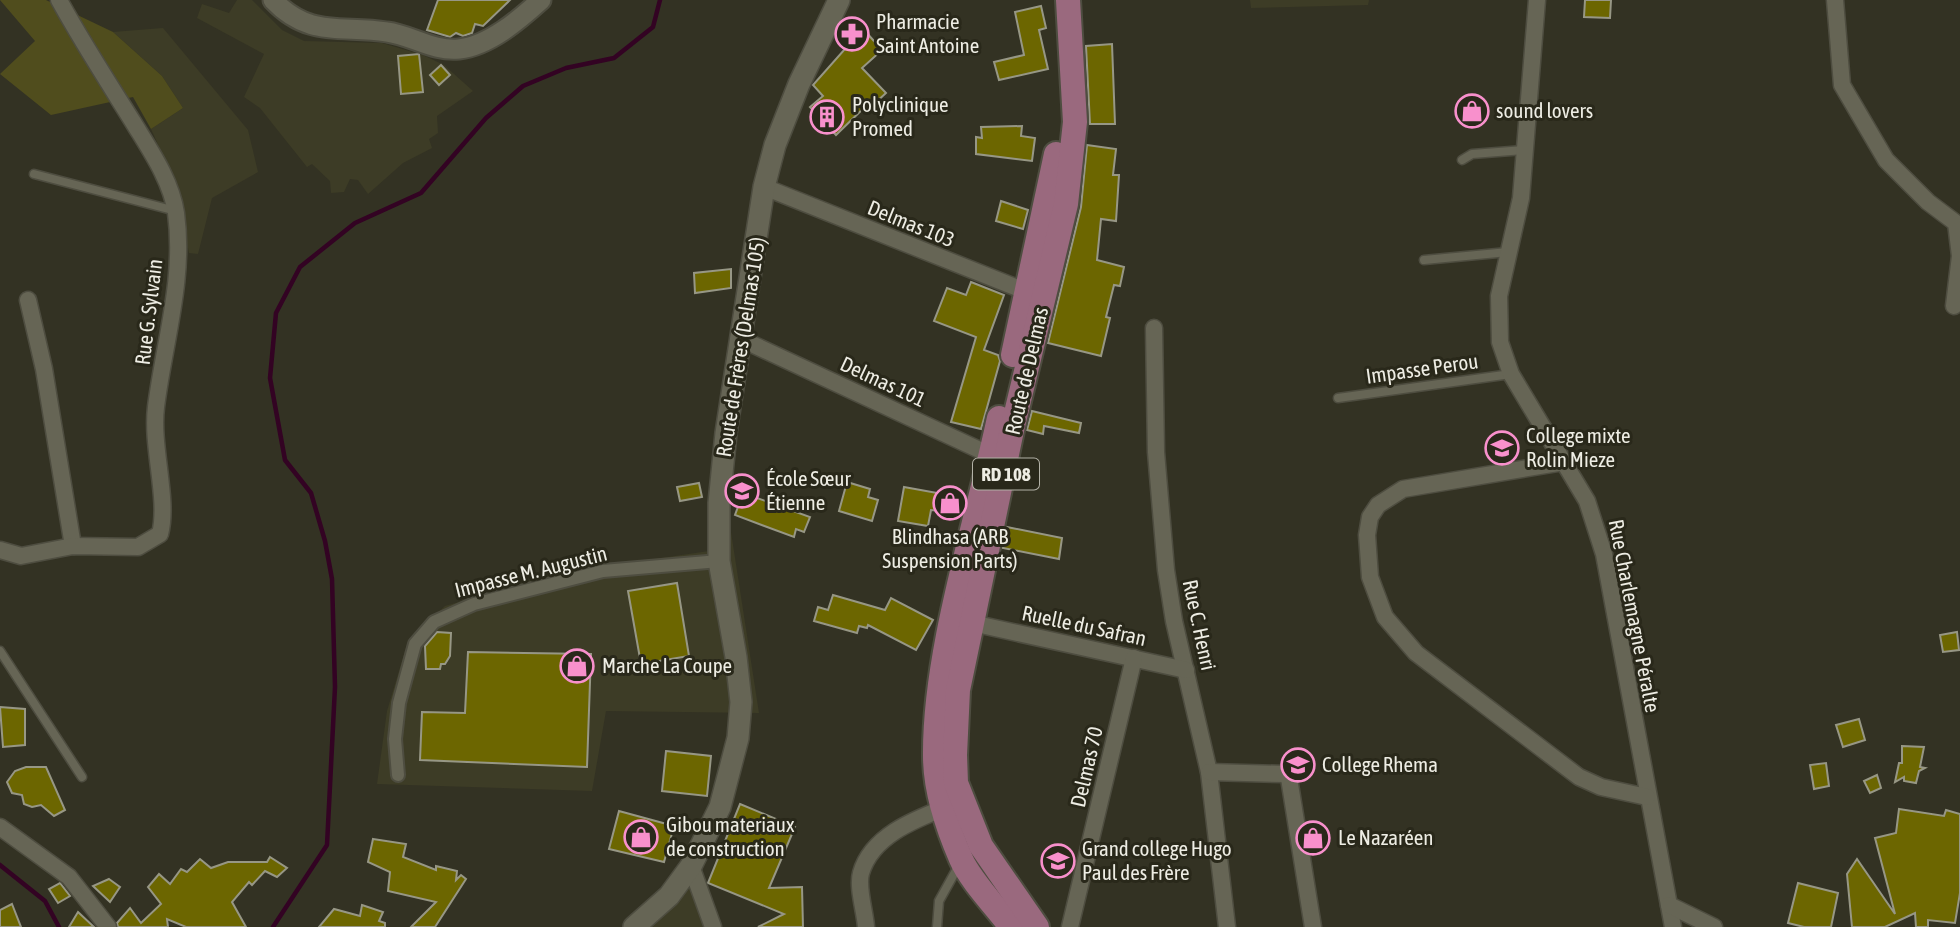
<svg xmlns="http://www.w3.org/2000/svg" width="1960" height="927" viewBox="0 0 1960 927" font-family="'Asap Condensed',sans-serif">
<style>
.built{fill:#3d3c26}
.green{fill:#504d1d}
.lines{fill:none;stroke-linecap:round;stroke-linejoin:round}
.stream{stroke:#330323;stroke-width:4.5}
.building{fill:#6c6600;stroke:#979785;stroke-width:2}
.service-casing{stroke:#4e4d40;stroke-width:11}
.pedestrian-casing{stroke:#4e4d40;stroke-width:16}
.minor-casing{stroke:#4e4d40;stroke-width:19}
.tertiary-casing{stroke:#4e4d40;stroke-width:23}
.secondary-casing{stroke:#4e4d40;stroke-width:24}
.primary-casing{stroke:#4e4d40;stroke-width:28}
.service{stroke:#666555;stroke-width:8}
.pedestrian{stroke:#666555;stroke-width:12}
.minor{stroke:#666555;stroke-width:16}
.tertiary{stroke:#666555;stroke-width:19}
.secondary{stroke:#666555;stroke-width:21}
.primary{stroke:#9a697e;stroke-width:24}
.labels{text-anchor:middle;stroke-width:6;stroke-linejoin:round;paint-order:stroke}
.shield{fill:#29281a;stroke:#b3b2a7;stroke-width:2}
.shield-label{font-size:19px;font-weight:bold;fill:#eeede4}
.poi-label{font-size:21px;fill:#eeede4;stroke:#29281a;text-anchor:start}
.street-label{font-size:21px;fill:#eeede4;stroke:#29281a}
</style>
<rect width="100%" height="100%" fill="#333223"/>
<g class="built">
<path d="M237 0H252L282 30 304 41 382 43 423 55 444 65 473 91 437 116 438 133 429 139 432 148 403 163 368 194 358 180 350 179 344 192 331 193 330 181 312 164 307 167 260 108 244 97 264 54 197 18 202 4 229 13Z"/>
<path d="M1250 0H1369L1368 5 1251 8Z"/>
<path d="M163 28 248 130 258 172 212 198 198 254 189 253 173 178 151 129 183 108 162 76 113 32Z"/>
<path d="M709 529 731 532 759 713 606 711 592 791 377 784 387 711 408 641 445 606 559 573 709 551Z"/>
<path d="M692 886 708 927H648Z"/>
</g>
<path class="green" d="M0 0H46L113 32 162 76 183 108 151 129 133 97 51 115 0 74 35 41Z"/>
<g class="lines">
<g class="stream">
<path d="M0 865 45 901 59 927"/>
<path d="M273 927 327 845 335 687 332 579 325 541 311 493 285 460 270 378 276 313 300 267 355 223 421 193 486 118 523 86 566 68 614 58 653 27 660 0"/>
</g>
</g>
<g class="building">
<path d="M438 0H510L483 26 475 24 472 33 463 36 456 33 450 37 427 30Z"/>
<path d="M1585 0H1611L1610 18 1584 17Z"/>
<path d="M1041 6 1046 28 1039 30 1048 69 999 80 994 62 1024 55 1015 12Z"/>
<path d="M857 22 882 50 862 68 886 93 874 104 871 101 836 135 810 107 823 96 813 85 845 49 837 40Z"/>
<path d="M1112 44 1115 124H1090L1086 46Z"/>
<path d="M419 54 423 92 401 94 398 56Z"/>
<path d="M441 65 450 75 439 85 430 75Z"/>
<path d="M1022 126 1021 136 1035 138 1032 161 976 154V137L982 138 981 127Z"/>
<path d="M1087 145 1116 149 1113 175H1119L1116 221 1101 219 1097 260 1124 267 1120 286 1114 285 1106 317 1110 318 1101 356 1048 343 1081 207Z"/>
<path d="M1001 201 1028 210 1023 229 996 221Z"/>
<path d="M731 269V288L695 293 694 273Z"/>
<path d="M971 282 1004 295 984 350 998 355 1000 361 981 429 951 422 976 337 934 321 947 288 966 295Z"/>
<path d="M1032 411 1081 423 1079 433 1044 426 1043 434 1027 430Z"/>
<path d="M847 482 870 489 868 497 878 500 872 521 839 511Z"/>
<path d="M699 483 702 497 680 501 677 487Z"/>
<path d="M904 487 965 498 961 513 931 510 928 526 898 521Z"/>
<path d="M743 493 810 517 804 532 796 529 794 537 735 515Z"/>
<path d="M1007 527 1062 538 1059 559 1003 548Z"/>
<path d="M677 583 689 656 641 664 628 591Z"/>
<path d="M833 595 885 610 891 598 933 620 916 650 868 625 867 628 859 626 857 633 814 621 818 607 828 610Z"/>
<path d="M437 632 451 633 450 656 445 664H441L440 669H426L425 646Z"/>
<path d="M1957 632 1959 650 1943 652 1940 635Z"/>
<path d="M468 652 591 654 587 767 420 760 422 712 465 713Z"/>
<path d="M0 707 25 709V745L3 747Z"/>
<path d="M1859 719 1865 740 1843 747 1836 725Z"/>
<path d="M1902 746 1924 747 1920 767 1925 768 1919 771 1916 783 1904 781V777L1895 782 1899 763H1902Z"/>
<path d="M666 751 711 756 707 796 662 791Z"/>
<path d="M1826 763 1829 786 1814 789 1810 765Z"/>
<path d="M26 767H46L65 810 54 816 41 805 32 807 24 804 22 795 12 793 7 782 15 771Z"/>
<path d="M1877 775 1881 788 1870 793 1864 781Z"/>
<path d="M740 804 795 827 769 888 802 887 803 927H758L784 914 708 883Z"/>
<path d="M1899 809 1944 816 1946 810 1960 814V893L1955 923 1928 920V927H1916L1915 913 1885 927H1852L1847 874 1857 859 1895 914 1875 838 1896 833Z"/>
<path d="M619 811 674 826 664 862 609 849Z"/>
<path d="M373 839 406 844 403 857 436 870V866L457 871 456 880 461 875 466 879 435 927H411L436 902 388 891 390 872 368 862Z"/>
<path d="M270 857 287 868 277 877 265 871 252 885 249 882 232 902 246 927H186L167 919 168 927H118L117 923 130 908 141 923 161 904 148 887 159 874 170 884 181 869 187 872 200 859 211 868 228 862H267Z"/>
<path d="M109 879 120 887 110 902 93 886Z"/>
<path d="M60 883 70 896 58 903 49 889Z"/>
<path d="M1798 883 1838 893 1831 927H1804L1788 923Z"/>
<path d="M12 904 21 927H0V910Z"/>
<path d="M362 905 383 912 379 921 385 923V927H319L334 909 360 916Z"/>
<path d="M78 912 94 927H69Z"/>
</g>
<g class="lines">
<defs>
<g id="service">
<path d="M1462 160 1472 154 1524 150"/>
<path d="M34 174 176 211"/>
<path d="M1424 260 1508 252"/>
<path d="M1338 398 1511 374"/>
<path d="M0 651 82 777"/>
<path d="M937 927 939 901 959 865"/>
</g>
<path id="pedestrian" d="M398 775 395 739 399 703 415 644 434 622 474 604 603 571 719 561"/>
<g id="minor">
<path d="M1537 0 1521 198 1499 296 1500 342 1511 374 1587 501 1604 554 1673 927"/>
<path d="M1835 0 1842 85 1886 160 1928 202 1956 223 1960 256 1954 306"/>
<path d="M764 187 1035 295"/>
<path d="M28 300 44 369 73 546"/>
<path d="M1154 328 1156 452 1166 570 1174 621 1209 772 1227 927"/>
<path d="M741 339 999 459"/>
<path d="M1564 462 1403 489 1378 505 1370 517 1367 535 1370 577 1385 617 1416 653 1579 777 1601 787 1647 797"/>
<path d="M0 550 21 556 73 546 138 547 160 534C169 499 151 447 156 407 164 342 185 280 176 213 171 180 150 150 133 122 108 82 82 42 59 0"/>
<path d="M972 623 1186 670"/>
<path d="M1209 772 1284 774 1289 778 1313 927"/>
<path d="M0 827 69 877 108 927"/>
<path d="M691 866 713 927"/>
<path d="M1669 905 1714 927"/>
<path d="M866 927C865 912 857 887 861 873 872 835 916 819 949 806"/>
<path d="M1070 927 1134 658"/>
</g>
<path id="tertiary" d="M273 0C309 38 341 25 387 32 411 35 434 52 459 49 489 46 520 19 541 0"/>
<path id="secondary" d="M634 927 669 896 691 866 720 807 738 738 741 702 736 657 719 561V503L726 433 764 187 775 145 799 84 839 0"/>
<g id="primary">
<path d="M1013 355 1056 154"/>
<path d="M999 418C977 522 934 651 935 756 935 789 948 829 961 859 970 880 997 908 1011 927"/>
<path d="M1037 927 981 846 956 783 955 755 958 690 972 623 1012 430 1066 204 1075 122 1068 0"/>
</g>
</defs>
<use href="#service" class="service-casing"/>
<use href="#pedestrian" class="pedestrian-casing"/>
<use href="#minor" class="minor-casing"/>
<use href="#tertiary" class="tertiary-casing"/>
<use href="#secondary" class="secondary-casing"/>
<use href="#primary" class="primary-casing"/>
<use href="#service" class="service"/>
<use href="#pedestrian" class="pedestrian"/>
<use href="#minor" class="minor"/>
<use href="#tertiary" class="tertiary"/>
<use href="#secondary" class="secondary"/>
<use href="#primary" class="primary"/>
</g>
<defs>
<symbol id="pharmacy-ring" viewBox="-11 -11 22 22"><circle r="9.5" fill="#29281a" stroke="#f890cc" stroke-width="1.5"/><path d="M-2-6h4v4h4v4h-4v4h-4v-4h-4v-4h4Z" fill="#f890cc"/></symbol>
<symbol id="shop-ring" viewBox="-11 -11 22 22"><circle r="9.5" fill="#29281a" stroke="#f890cc" stroke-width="1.5"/><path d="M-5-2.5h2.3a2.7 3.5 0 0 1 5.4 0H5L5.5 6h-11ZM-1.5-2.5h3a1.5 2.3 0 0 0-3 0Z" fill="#f890cc"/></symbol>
<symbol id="building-ring" viewBox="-11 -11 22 22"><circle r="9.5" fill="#29281a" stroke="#f890cc" stroke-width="1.5"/><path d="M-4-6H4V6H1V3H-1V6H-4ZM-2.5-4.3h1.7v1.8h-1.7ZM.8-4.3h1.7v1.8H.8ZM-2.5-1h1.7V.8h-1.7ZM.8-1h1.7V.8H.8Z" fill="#f890cc"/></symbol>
<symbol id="school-ring" viewBox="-11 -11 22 22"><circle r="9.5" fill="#29281a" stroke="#f890cc" stroke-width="1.5"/><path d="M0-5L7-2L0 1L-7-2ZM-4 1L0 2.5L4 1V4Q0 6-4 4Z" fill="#f890cc"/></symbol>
</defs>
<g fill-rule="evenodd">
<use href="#pharmacy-ring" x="833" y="15" width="38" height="38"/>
<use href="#shop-ring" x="1453" y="92" width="38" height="38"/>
<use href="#building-ring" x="808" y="98" width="38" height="38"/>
<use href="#school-ring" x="1483" y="429" width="38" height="38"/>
<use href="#school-ring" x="723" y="472" width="38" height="38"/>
<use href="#shop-ring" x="931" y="484" width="38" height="38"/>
<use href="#shop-ring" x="558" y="647" width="38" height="38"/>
<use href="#school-ring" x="1279" y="746" width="38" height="38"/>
<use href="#shop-ring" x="622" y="818" width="38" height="38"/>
<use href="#shop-ring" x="1294" y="819" width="38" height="38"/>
<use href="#school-ring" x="1039" y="842" width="38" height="38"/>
</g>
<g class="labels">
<rect class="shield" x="973" y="458.5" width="66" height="31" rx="5"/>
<g class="shield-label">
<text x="1006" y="481">RD 108</text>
</g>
<g class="poi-label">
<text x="876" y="29">Pharmacie<tspan x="876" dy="24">Saint Antoine</tspan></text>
<text x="852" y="112">Polyclinique<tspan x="852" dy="24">Promed</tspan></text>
<text x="1496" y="118">sound lovers</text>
<text x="1526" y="443">College mixte<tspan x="1526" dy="24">Rolin Mieze</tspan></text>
<text x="766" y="486">École Sœur<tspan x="766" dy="24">Étienne</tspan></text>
<text x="950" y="544" text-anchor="middle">Blindhasa (ARB<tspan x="950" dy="24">Suspension Parts)</tspan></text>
<text x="602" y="673">Marche La Coupe</text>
<text x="1322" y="772">College Rhema</text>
<text x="666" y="832">Gibou materiaux<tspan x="666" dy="24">de construction</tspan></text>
<text x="1338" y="845">Le Nazaréen</text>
<text x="1082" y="856">Grand college Hugo<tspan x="1082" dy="24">Paul des Frère</tspan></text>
</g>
<g class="street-label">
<text transform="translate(911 224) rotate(22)" y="7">Delmas 103</text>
<text transform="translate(149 312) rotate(-83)" y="7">Rue G. Sylvain</text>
<text transform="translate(741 347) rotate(-81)" y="7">Route de Frères (Delmas 105)</text>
<text transform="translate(1422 369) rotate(-8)" y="7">Impasse Perou</text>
<text transform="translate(1027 371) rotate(-77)" y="7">Route de Delmas</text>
<text transform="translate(883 382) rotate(25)" y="7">Delmas 101</text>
<text transform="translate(531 572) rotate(-14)" y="7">Impasse M. Augustin</text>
<text transform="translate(1634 616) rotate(79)" y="7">Rue Charlemagne Péralte</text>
<text transform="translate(1199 625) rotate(78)" y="7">Rue C. Henri</text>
<text transform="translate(1084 626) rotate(12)" y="7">Ruelle du Safran</text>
<text transform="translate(1087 767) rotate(-77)" y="7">Delmas 70</text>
</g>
</g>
</svg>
